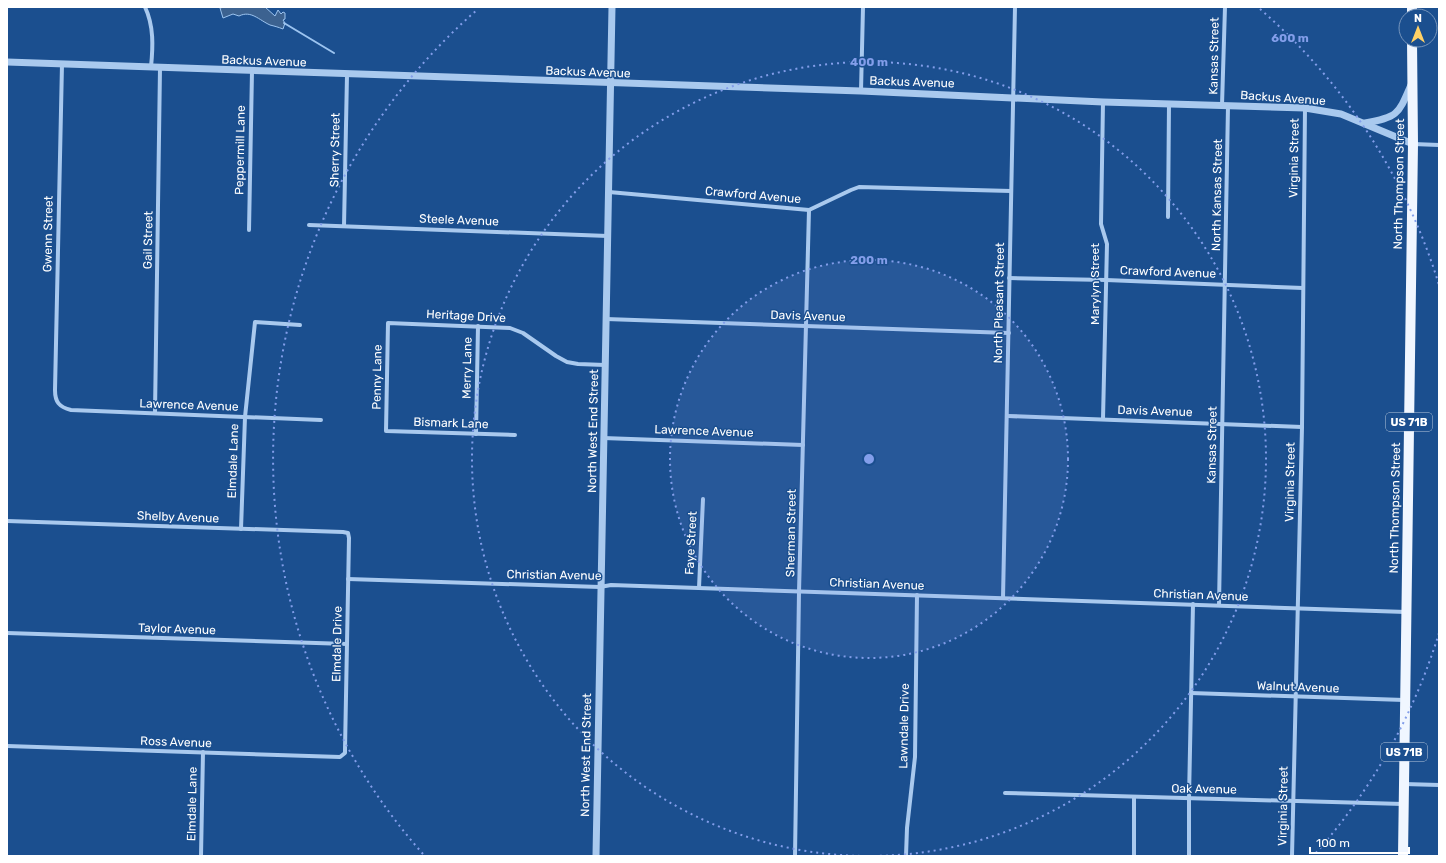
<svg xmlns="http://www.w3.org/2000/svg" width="1446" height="863" viewBox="0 0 1446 863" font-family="Rubik,sans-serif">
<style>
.water{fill:#3c6290;stroke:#9cc4f0}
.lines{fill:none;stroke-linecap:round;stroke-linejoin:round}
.stream{stroke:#9cc4f0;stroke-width:2}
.minor{stroke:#a9c9ee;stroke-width:4}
.tertiary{stroke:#a9c9ee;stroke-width:7}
.primary{stroke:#f0f6ff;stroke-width:10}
.ring{fill:none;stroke:#839eea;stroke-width:2;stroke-dasharray:2 4}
.labels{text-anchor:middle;stroke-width:3;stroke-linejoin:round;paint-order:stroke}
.shield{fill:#1b4f8f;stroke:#bbcadd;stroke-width:1}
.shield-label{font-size:11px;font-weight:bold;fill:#fff}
.street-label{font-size:12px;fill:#fff;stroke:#1b4f8f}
.centre{fill:#839eea;stroke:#1b4f8f;stroke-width:2}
.ring-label{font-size:12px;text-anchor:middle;font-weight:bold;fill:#839eea;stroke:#1b4f8f;stroke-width:3;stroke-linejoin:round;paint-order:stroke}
</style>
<rect width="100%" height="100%" fill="#1b4f8f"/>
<path class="water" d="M224 7H265L275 16 278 10 281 14 283 12 285 13V19L283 20 285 23 283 29C278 27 274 26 270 25 259 20 251 10 239 16L233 14 223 18 220 8Z"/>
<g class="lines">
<path class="stream" d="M284 23 334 53"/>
<g class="minor">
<path d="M145 7C154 26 153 47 151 67"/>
<path d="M62 64 55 390C55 402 59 407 71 410L321 420"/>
<path d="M861 91 863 7"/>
<path d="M1222 105 1225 7"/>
<path d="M1413 144 1439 145"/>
<path d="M609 192 809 210 851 190 859 187 1011 191"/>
<path d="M1168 217 1169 104"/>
<path d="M309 225 608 236"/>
<path d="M344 226 347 75"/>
<path d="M249 230 252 71"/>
<path d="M1009 278 1106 280 1303 288"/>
<path d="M606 319 1009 333"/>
<path d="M155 413 160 68"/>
<path d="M1008 416 1302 427"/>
<path d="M1103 419 1107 244 1101 224 1103 102"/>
<path d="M476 434 478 326"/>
<path d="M515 435 386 431 388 323 510 328 523 333 556 356 567 362 578 364 605 365"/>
<path d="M603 438 803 445"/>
<path d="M7 521 343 532 348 533 349 538 345 749V753L340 757 7 746"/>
<path d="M241 529 245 417 255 322 300 325"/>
<path d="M348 579 600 587 611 585 1406 612"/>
<path d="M699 588 703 499"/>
<path d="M1003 598 1015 7"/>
<path d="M1219 605 1228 106"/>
<path d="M7 633 347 644"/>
<path d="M1191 693 1404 700"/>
<path d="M1404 784 1439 785"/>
<path d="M1005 793 1403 804"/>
<path d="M1134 797V856"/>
<path d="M201 856 203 752"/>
<path d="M795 856 799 592 809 210"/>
<path d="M906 856 907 828 915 757 917 595"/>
<path d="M1189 856V798L1193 604"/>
<path d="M1292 856 1302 427 1305 108"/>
</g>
<g class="tertiary">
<path d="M7 62 861 91 1103 102 1305 108 1341 114 1413 144"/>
<path d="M1365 123C1398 117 1398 115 1411 85"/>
<path d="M596 856 612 7"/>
</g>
<g class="primary">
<path d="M1412 7V16"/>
<path d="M1403 856 1413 144 1412 40"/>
</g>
</g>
<circle cx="869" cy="459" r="199" fill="#839eea" fill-opacity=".12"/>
<g class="ring">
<circle cx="869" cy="459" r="199"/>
<path d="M866 856A397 397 0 1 1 872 856"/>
<path d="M1439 633A596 596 0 0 1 1315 854M423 854A596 596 0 0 1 478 9M1260 9A596 596 0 0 1 1439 285"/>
</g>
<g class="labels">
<g class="shield">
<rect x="1386" y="413" width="46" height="18" rx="3"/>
<rect x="1381" y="743" width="46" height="18" rx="3"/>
</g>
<g class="shield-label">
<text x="1409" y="426">US 71B</text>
<text x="1404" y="756">US 71B</text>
</g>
<g class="street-label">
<text transform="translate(1214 56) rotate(-89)" y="4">Kansas Street</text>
<text transform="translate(264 61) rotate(2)" y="4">Backus Avenue</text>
<text transform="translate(588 72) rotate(2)" y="4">Backus Avenue</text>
<text transform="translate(912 82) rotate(2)" y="4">Backus Avenue</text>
<text transform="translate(1283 98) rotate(4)" y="4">Backus Avenue</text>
<text transform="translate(240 150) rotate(-89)" y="4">Peppermill Lane</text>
<text transform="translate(335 150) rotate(-89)" y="4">Sherry Street</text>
<text transform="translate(1294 158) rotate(-89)" y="4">Virginia Street</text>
<text transform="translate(1399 184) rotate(-89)" y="4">North Thompson Street</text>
<text transform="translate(753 195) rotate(5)" y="4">Crawford Avenue</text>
<text transform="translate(1217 195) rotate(-89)" y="4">North Kansas Street</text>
<text transform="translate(459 220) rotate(2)" y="4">Steele Avenue</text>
<text transform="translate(48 234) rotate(-89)" y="4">Gwenn Street</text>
<text transform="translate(148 240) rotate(-89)" y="4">Gail Street</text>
<text transform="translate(1168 272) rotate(2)" y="4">Crawford Avenue</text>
<text transform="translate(1095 284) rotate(-90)" y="4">Marylyn Street</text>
<text transform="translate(999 303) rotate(-89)" y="4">North Pleasant Street</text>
<text transform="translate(466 316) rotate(3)" y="4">Heritage Drive</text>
<text transform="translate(808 316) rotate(2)" y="4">Davis Avenue</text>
<text transform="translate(467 368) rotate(-89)" y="4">Merry Lane</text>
<text transform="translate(377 377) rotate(-89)" y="4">Penny Lane</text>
<text transform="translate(189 405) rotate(2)" y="4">Lawrence Avenue</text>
<text transform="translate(1155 411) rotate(2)" y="4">Davis Avenue</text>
<text transform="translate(451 423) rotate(2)" y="4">Bismark Lane</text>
<text transform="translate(593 431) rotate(-89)" y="4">North West End Street</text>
<text transform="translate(704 431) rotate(2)" y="4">Lawrence Avenue</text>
<text transform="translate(1212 445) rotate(-89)" y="4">Kansas Street</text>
<text transform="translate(233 461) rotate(-88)" y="4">Elmdale Lane</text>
<text transform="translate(1290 482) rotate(-89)" y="4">Virginia Street</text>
<text transform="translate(1395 508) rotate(-89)" y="4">North Thompson Street</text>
<text transform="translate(178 517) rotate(2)" y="4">Shelby Avenue</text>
<text transform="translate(791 533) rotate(-89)" y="4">Sherman Street</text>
<text transform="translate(691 543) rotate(-87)" y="4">Faye Street</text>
<text transform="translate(554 575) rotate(1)" y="4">Christian Avenue</text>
<text transform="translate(877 584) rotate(2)" y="4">Christian Avenue</text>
<text transform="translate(1201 595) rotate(2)" y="4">Christian Avenue</text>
<text transform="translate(177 629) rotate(2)" y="4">Taylor Avenue</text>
<text transform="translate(337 644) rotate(-89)" y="4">Elmdale Drive</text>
<text transform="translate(1298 687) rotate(2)" y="4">Walnut Avenue</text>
<text transform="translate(904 726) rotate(-89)" y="4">Lawndale Drive</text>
<text transform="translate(176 742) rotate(2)" y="4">Ross Avenue</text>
<text transform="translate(586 755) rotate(-89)" y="4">North West End Street</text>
<text transform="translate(1204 789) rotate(1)" y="4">Oak Avenue</text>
<text transform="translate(192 804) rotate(-89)" y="4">Elmdale Lane</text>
<text transform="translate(1283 806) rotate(-89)" y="4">Virginia Street</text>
</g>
</g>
<circle cx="869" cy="459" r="6" class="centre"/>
<g class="ring-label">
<text x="1290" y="42">600 m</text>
<text x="869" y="66">400 m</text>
<text x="869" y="264">200 m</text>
</g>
<rect width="1446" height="863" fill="none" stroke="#ffffff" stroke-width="16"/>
<g transform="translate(1418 28)"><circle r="19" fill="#1b4f8f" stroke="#7695bc"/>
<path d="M0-3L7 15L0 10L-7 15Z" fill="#ffd166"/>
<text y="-6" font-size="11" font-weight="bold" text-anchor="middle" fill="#ffffff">N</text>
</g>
<path d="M1310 847v6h99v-6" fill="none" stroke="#ffffff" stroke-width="2"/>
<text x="1316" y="847" font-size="12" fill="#ffffff" stroke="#1b4f8f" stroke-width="3" paint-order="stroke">100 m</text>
</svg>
